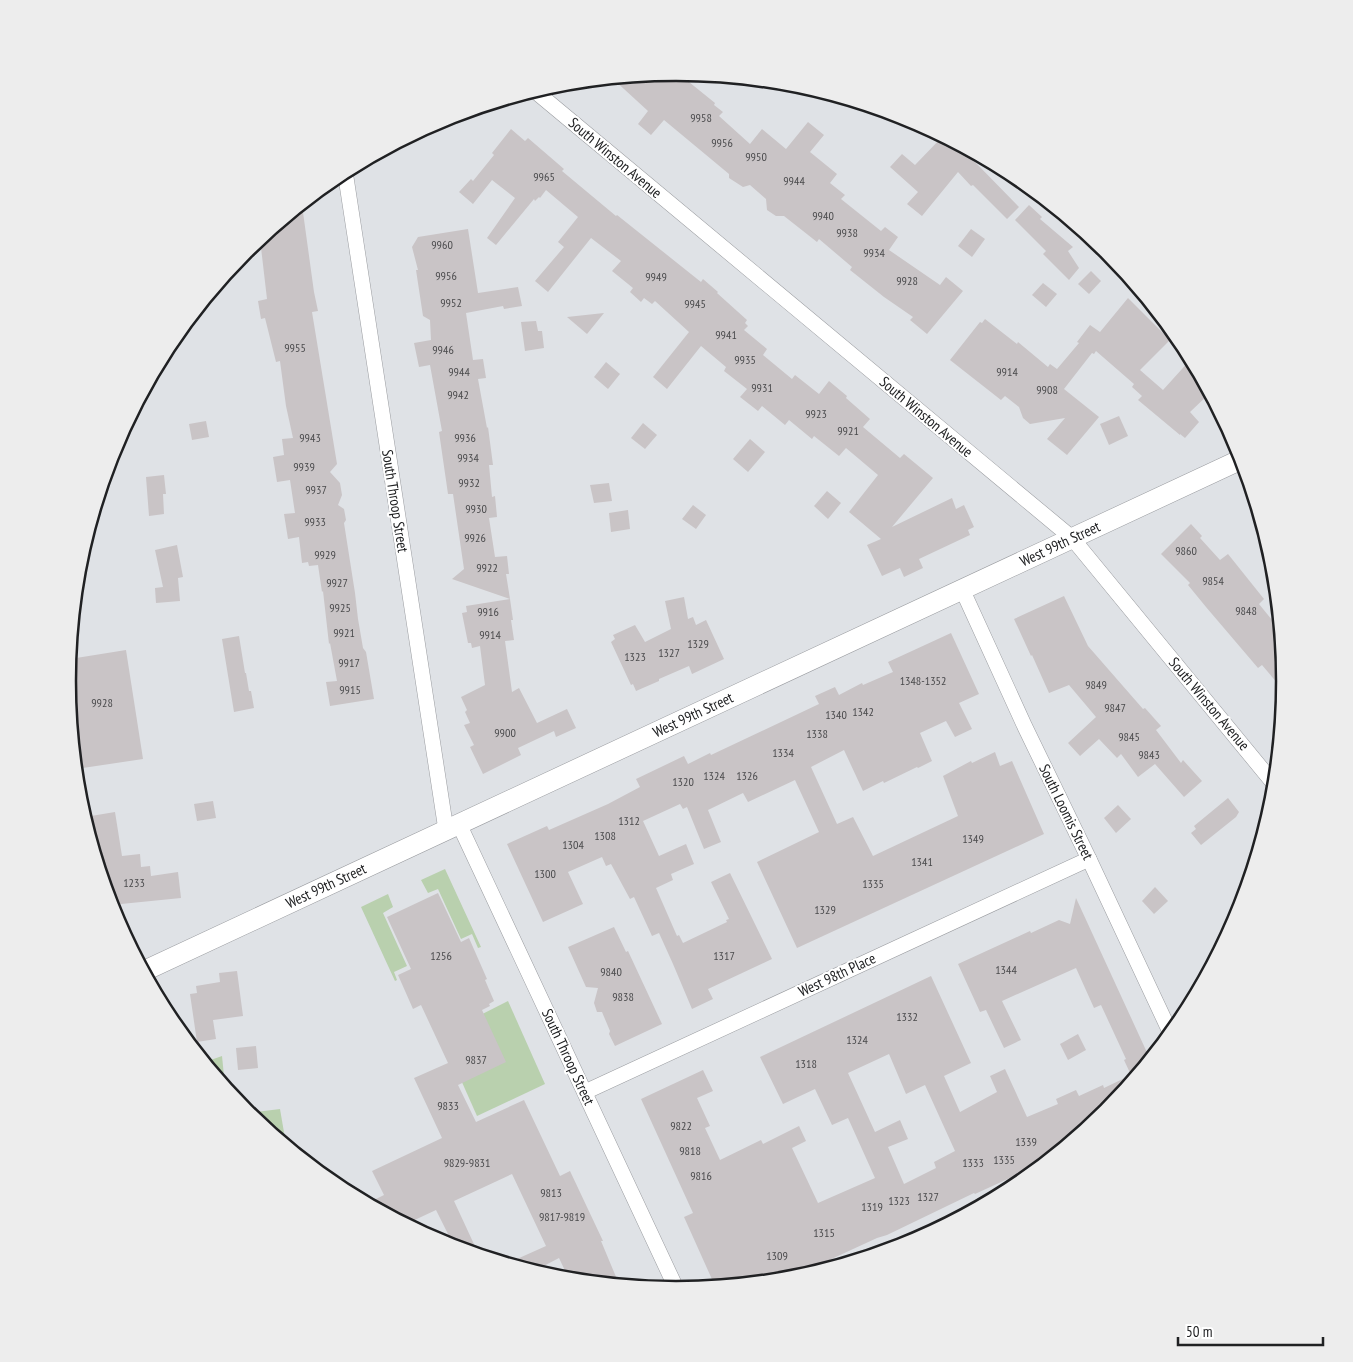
<svg xmlns="http://www.w3.org/2000/svg" width="1353" height="1362" viewBox="0 0 1353 1362" font-family="'PT Sans Narrow',sans-serif">
<style>
.green{fill:#b9d0ae}
.building{fill:#c9c4c6;fill-rule:evenodd}
.lines{fill:none;stroke-linecap:round;stroke-linejoin:round}
.minor-casing{stroke:#9a9ca0;stroke-width:16}
.tertiary-casing{stroke:#9a9ca0;stroke-width:21}
.minor{stroke:#fff;stroke-width:15}
.tertiary{stroke:#fff;stroke-width:20}
.labels{text-anchor:middle;stroke-width:4;stroke-linejoin:round;paint-order:stroke}
.number-label{font-size:12px;fill:#4a4a4c}
.street-label{font-size:15px;fill:#202123;stroke:#fff}
.rim{fill:none;stroke:#202123;stroke-width:2.5}
</style>
<rect width="100%" height="100%" fill="#dfe2e6"/>
<g class="green">
<path d="M445 869 481 947 478 948 472 934 461 939 438 889 428 893 421 880Z"/>
<path d="M388 894 393 907 383 913 407 966 394 972 397 980 395 981 361 907Z"/>
<path d="M508 1001 545 1084 477 1116 441 1035Z"/>
<path d="M222 1056 225 1086 205 1062Z"/>
<path d="M280 1109 286 1144 247 1113Z"/>
</g>
<g class="building">
<path d="M676 72 696 74 689 82 715 103 714 105 723 112 719 116 750 144 762 129 786 149 808 122 824 135 810 152 837 174 830 183 845 195 841 199 881 231 885 227 898 237 889 250 940 285 946 277 963 291 927 334 910 320 913 317 884 297 850 270 852 267 819 239 817 242 784 216H776L767 210 766 199 750 185 743 187 729 178V174L664 120 651 135 638 124 648 111 612 78Z"/>
<path d="M511 129 525 141 528 138 564 169 562 171 616 216 617 215 701 282 703 279 718 292 717 293 747 320 745 323 748 326 744 330 767 349 763 355 792 379 795 375 819 394 829 381 847 396 846 398 870 419 863 427 900 458 904 454 933 478 892 527 952 498 956 509 964 505 974 527 968 530 970 535 919 559 923 568 904 577 900 568 882 576 867 545 881 539 849 512 878 475 846 448 839 456 814 436 812 439 789 420 785 425 762 406 758 411 740 397 747 389 724 371 726 367 701 346 667 389 653 377 689 332 655 301 652 304 644 298 641 302 630 292 633 288 612 271 621 261 591 238 548 292 535 281 564 247 558 242 578 217 546 190 540 198 539 197 535 201 534 199 496 245 487 238 515 198 492 180 473 204 459 192 471 179 473 181 494 155 492 153Z"/>
<path d="M943 136 951 141 977 164 1019 207 1007 219 973 185 971 186 958 172 922 216 907 204 918 192 890 167 902 154 915 165Z"/>
<path d="M302 205 314 292 318 311 312 312 337 464 330 472 340 483 342 495 338 505 344 509 346 520 344 523 355 593 358 619 363 648 366 652 374 699 330 706 326 682 337 681 330 643 329 644 323 591 322 592 318 565 309 566 308 562 302 563 299 537 288 539 284 514 295 513 290 480 277 482 273 457 284 455 282 439 293 438 286 406 280 361 276 362 265 318 261 319 258 301 267 299 260 239Z"/>
<path d="M1029 205 1042 217 1040 219 1073 247 1068 251 1079 268 1069 280 1043 254 1046 251 1015 220Z"/>
<path d="M468 229 478 293 518 287 522 306 504 309 503 306 466 313 473 360 483 359 486 378 478 379 487 428 488 427 493 465H489L492 497 495 496 497 517 489 518 495 557 507 556 509 574H506L510 599 452 579 464 569 453 494H448L439 432 442 431 430 365 419 367 414 343 431 340 430 320 423 316 416 270H418L412 247 418 237Z"/>
<path d="M971 229 985 239 972 257 958 246Z"/>
<path d="M1091 271 1101 281 1089 294 1078 284Z"/>
<path d="M1043 283 1057 294 1046 307 1032 295Z"/>
<path d="M1128 298 1170 340 1140 370 1163 390 1191 359 1210 393 1190 412 1199 422 1185 438 1180 434V435L1138 400 1142 396 1132 387 1134 384 1096 351 1094 354 1092 353 1064 389 1099 417 1067 455 1047 439 1065 418 1030 424 1023 418 1019 407 1005 396 1001 400 950 360 980 322 982 323 985 319 1017 344 1018 342 1048 367 1050 364 1057 369 1079 343 1077 342 1090 325 1100 332Z"/>
<path d="M604 313 587 334 567 317Z"/>
<path d="M536 321 538 331H542L544 348 525 351 521 322Z"/>
<path d="M606 362 620 374 608 389 594 377Z"/>
<path d="M1119 416 1128 436 1109 445 1100 424Z"/>
<path d="M206 421 209 437 192 440 189 424Z"/>
<path d="M643 423 657 435 645 449 631 438Z"/>
<path d="M750 439 765 452 748 472 733 459Z"/>
<path d="M164 475 166 494H163L164 514 149 516 146 477Z"/>
<path d="M609 483 612 501 594 503 590 485Z"/>
<path d="M827 491 841 503 828 519 814 506Z"/>
<path d="M693 505 706 515 696 529 682 519Z"/>
<path d="M628 510 630 529 611 532 609 513Z"/>
<path d="M1191 524 1202 536 1200 538 1220 560 1228 554 1264 599 1259 604 1280 630 1286 681 1284 691 1262 665 1258 668 1206 607 1188 585 1190 583 1161 554Z"/>
<path d="M177 545 183 577 178 578 180 601 156 603 155 588 163 587 155 550Z"/>
<path d="M1064 596 1088 646 1143 709 1145 708 1161 726 1156 730 1181 763 1183 760 1202 781 1184 797 1155 764 1138 777 1121 754 1117 758 1099 739 1080 756 1068 743 1096 717 1069 685 1049 693 1032 655 1031 656 1014 619Z"/>
<path d="M684 597 688 619 693 617 696 625 706 620 724 659 692 674 689 666 659 679V681L636 691 633 684 631 685 611 642 615 639 613 635 635 625 645 642 671 629 665 601Z"/>
<path d="M510 599 513 620H511L514 640 505 641 512 692 519 688 537 723 567 709 576 728 556 737 554 731 518 748 521 755 483 774 470 747 474 745 464 725 470 723 465 712 467 710 461 697 485 685 480 646 472 648 471 643H468L462 613 467 612 466 606Z"/>
<path d="M951 633 979 694 959 703 972 729 955 737 946 721 920 733 932 761 918 768 917 767 884 783 883 781 863 791 844 750 811 767 837 824 853 817 873 856 958 816 943 776 971 761 972 763 995 752 1000 766 1012 761 1044 834 797 948 757 862 819 832 795 780 748 802 743 793 708 810 721 842 704 849 687 807 683 809 680 804 643 821 659 856 686 844 694 864 671 874 673 880 656 888 677 936 679 935 683 943 727 922 726 920 729 919 711 882 730 873 772 959 708 989 713 999 692 1009 673 964 659 933 652 936 634 897 630 899 611 864 606 866 602 857 568 872 583 904 543 922 507 844 547 826 549 830 608 804 640 787 636 779 684 756 688 764 710 753 711 755 819 704 815 696 835 687 839 695 862 683 863 685 893 672 888 662Z"/>
<path d="M239 636 245 673H246L249 691H251L254 708 234 712 222 639Z"/>
<path d="M126 650 143 759 76 769 68 681 70 659Z"/>
<path d="M1228 798 1239 812 1236 817 1201 845 1191 833 1196 829 1194 826Z"/>
<path d="M213 801 216 818 197 821 194 804Z"/>
<path d="M1118 805 1131 819 1116 833 1104 818Z"/>
<path d="M115 812 122 856 140 854 141 867 150 866 151 876 178 872 181 898 111 905 85 817Z"/>
<path d="M1155 887 1168 901 1154 914 1142 901Z"/>
<path d="M438 893 461 942 469 938 487 979 485 980 494 1001 489 1004 490 1006 482 1010 506 1062 458 1085 476 1122 524 1100 560 1176 570 1171 603 1241H601L619 1284 569 1279 559 1258 534 1271 508 1263 546 1246 512 1174 454 1201 479 1255 452 1246V1242L436 1210 406 1224 368 1203 384 1195 372 1171 442 1138 414 1078 448 1063 421 1005 413 1009 398 975 411 969 387 917Z"/>
<path d="M1076 898 1150 1059 1107 1112 1049 1160 975 1194 974 1193 887 1235 877 1238 788 1279 715 1286 684 1217 693 1213 641 1099 703 1070 713 1091 697 1098 710 1126 705 1128 720 1160 761 1140 763 1144 799 1126 806 1141 792 1148 818 1203 875 1178 848 1118 832 1125 815 1089 783 1104 760 1057 931 976 971 1063 944 1076 960 1112 997 1092 990 1076 1005 1069 1027 1117 1058 1104 1056 1099 1076 1090 1079 1096 1103 1085 1104 1088 1131 1075 1124 1060 1126 1059 1101 1005 1094 1008 1076 968 1002 1001 1021 1040 1004 1048 986 1010 980 1012 958 964 1030 931 1031 933 1059 920 1070 924ZM889 1054 906 1094 925 1085 955 1151 934 1162 936 1168 904 1184 888 1147 908 1139 900 1120 875 1132 848 1073Z"/>
<path d="M614 927 626 952 628 951 662 1024 615 1046 609 1034 610 1031 602 1012H597L594 1003 598 988 586 987 568 947Z"/>
<path d="M237 971 243 1016 213 1020 216 1039 197 1042 190 994 197 993 196 986 220 982 219 973Z"/>
<path d="M1078 1034 1086 1050 1068 1060 1060 1044Z"/>
<path d="M256 1046 258 1068 238 1070 236 1048Z"/>
</g>
<g class="lines">
<defs>
<g id="minor">
<path d="M535 91 1072 538 1275 785"/>
<path d="M345 171 446 830"/>
<path d="M962 589 1025 727 1089 859 1171 1034"/>
<path d="M459 824 677 1290"/>
<path d="M585 1092 1089 859"/>
</g>
<path id="tertiary" d="M144 971 1242 459"/>
</defs>
<use href="#minor" class="minor-casing"/>
<use href="#tertiary" class="tertiary-casing"/>
<use href="#minor" class="minor"/>
<use href="#tertiary" class="tertiary"/>
</g>
<g class="labels">
<g class="number-label">
<text x="701" y="122">9958</text>
<text x="722" y="147">9956</text>
<text x="756" y="161">9950</text>
<text x="544" y="181">9965</text>
<text x="794" y="185">9944</text>
<text x="823" y="220">9940</text>
<text x="847" y="237">9938</text>
<text x="442" y="249">9960</text>
<text x="874" y="257">9934</text>
<text x="446" y="280">9956</text>
<text x="656" y="281">9949</text>
<text x="907" y="285">9928</text>
<text x="451" y="307">9952</text>
<text x="695" y="308">9945</text>
<text x="726" y="339">9941</text>
<text x="295" y="352">9955</text>
<text x="443" y="354">9946</text>
<text x="745" y="364">9935</text>
<text x="459" y="376">9944</text>
<text x="1007" y="376">9914</text>
<text x="762" y="392">9931</text>
<text x="1047" y="394">9908</text>
<text x="458" y="399">9942</text>
<text x="816" y="418">9923</text>
<text x="848" y="435">9921</text>
<text x="310" y="442">9943</text>
<text x="465" y="442">9936</text>
<text x="468" y="462">9934</text>
<text x="304" y="471">9939</text>
<text x="469" y="487">9932</text>
<text x="316" y="494">9937</text>
<text x="476" y="513">9930</text>
<text x="315" y="526">9933</text>
<text x="475" y="542">9926</text>
<text x="1186" y="555">9860</text>
<text x="325" y="559">9929</text>
<text x="487" y="572">9922</text>
<text x="1213" y="585">9854</text>
<text x="337" y="587">9927</text>
<text x="340" y="612">9925</text>
<text x="1246" y="615">9848</text>
<text x="488" y="616">9916</text>
<text x="344" y="637">9921</text>
<text x="490" y="639">9914</text>
<text x="698" y="648">1329</text>
<text x="669" y="657">1327</text>
<text x="635" y="661">1323</text>
<text x="349" y="667">9917</text>
<text x="923" y="685">1348-1352</text>
<text x="1096" y="689">9849</text>
<text x="350" y="694">9915</text>
<text x="102" y="707">9928</text>
<text x="1115" y="712">9847</text>
<text x="863" y="716">1342</text>
<text x="836" y="719">1340</text>
<text x="505" y="737">9900</text>
<text x="817" y="738">1338</text>
<text x="1129" y="741">9845</text>
<text x="783" y="757">1334</text>
<text x="1149" y="759">9843</text>
<text x="714" y="780">1324</text>
<text x="747" y="780">1326</text>
<text x="683" y="786">1320</text>
<text x="629" y="825">1312</text>
<text x="605" y="840">1308</text>
<text x="973" y="843">1349</text>
<text x="573" y="849">1304</text>
<text x="922" y="866">1341</text>
<text x="545" y="878">1300</text>
<text x="134" y="887">1233</text>
<text x="873" y="888">1335</text>
<text x="825" y="914">1329</text>
<text x="441" y="960">1256</text>
<text x="724" y="960">1317</text>
<text x="1006" y="974">1344</text>
<text x="611" y="976">9840</text>
<text x="623" y="1001">9838</text>
<text x="907" y="1021">1332</text>
<text x="857" y="1044">1324</text>
<text x="476" y="1064">9837</text>
<text x="806" y="1068">1318</text>
<text x="448" y="1110">9833</text>
<text x="681" y="1130">9822</text>
<text x="1026" y="1146">1339</text>
<text x="690" y="1155">9818</text>
<text x="1004" y="1164">1335</text>
<text x="467" y="1167">9829-9831</text>
<text x="973" y="1167">1333</text>
<text x="701" y="1180">9816</text>
<text x="551" y="1197">9813</text>
<text x="928" y="1201">1327</text>
<text x="899" y="1205">1323</text>
<text x="872" y="1211">1319</text>
<text x="562" y="1221">9817-9819</text>
<text x="824" y="1237">1315</text>
<text x="777" y="1260">1309</text>
</g>
<g class="street-label">
<text transform="translate(615 158) rotate(40)" y="5">South Winston Avenue</text>
<text transform="translate(926 417) rotate(40)" y="5">South Winston Avenue</text>
<text transform="translate(395 501) rotate(81)" y="5">South Throop Street</text>
<text transform="translate(1060 544) rotate(-25)" y="5">West 99th Street</text>
<text transform="translate(1209 704) rotate(50)" y="5">South Winston Avenue</text>
<text transform="translate(693 715) rotate(-25)" y="5">West 99th Street</text>
<text transform="translate(1066 812) rotate(64)" y="5">South Loomis Street</text>
<text transform="translate(326 886) rotate(-25)" y="5">West 99th Street</text>
<text transform="translate(837 975) rotate(-25)" y="5">West 98th Place</text>
<text transform="translate(568 1057) rotate(65)" y="5">South Throop Street</text>
</g>
</g>
<path d="M0 0H1353V1362H0ZM76 681a600 600 0 1 1 1200 0a600 600 0 1 1-1200 0Z" fill="#ededed" fill-rule="evenodd"/>
<path class="rim" d="M76 681a600 600 0 1 1 1200 0a600 600 0 1 1-1200 0Z"/>
<path d="M1178 1337v8h145v-8" fill="none" stroke="#202123" stroke-width="2.5"/>
<text x="1186" y="1337" font-size="15" fill="#202123" stroke="#ffffff" stroke-width="4" paint-order="stroke">50 m</text>
</svg>
